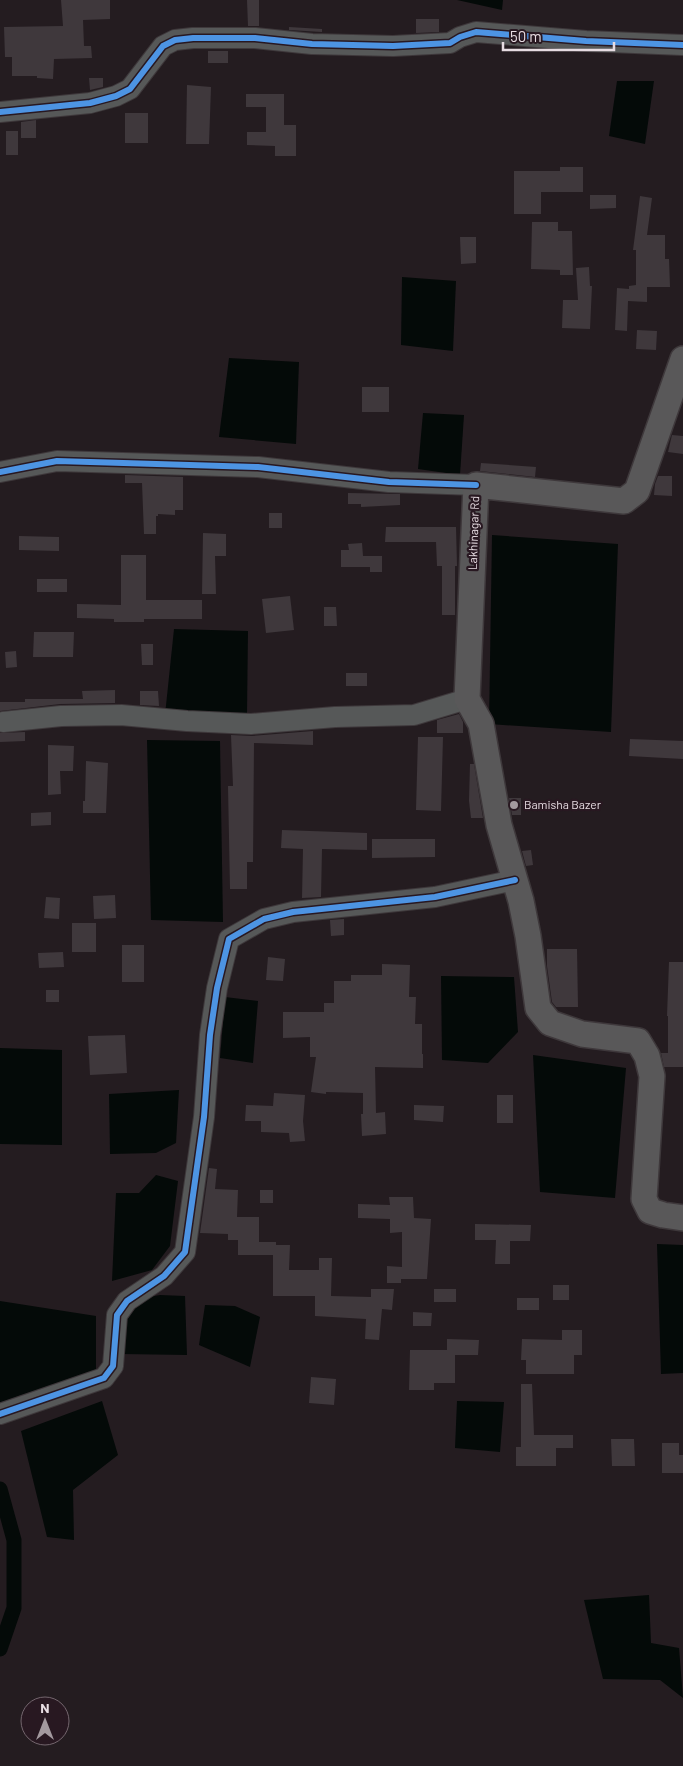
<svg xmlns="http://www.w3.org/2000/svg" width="683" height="1766" viewBox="0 0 683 1766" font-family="Barlow,sans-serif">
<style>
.water{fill:#040a08}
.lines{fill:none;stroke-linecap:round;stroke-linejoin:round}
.canal{stroke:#040a08;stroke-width:15}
.building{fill:#3f383c}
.minor-casing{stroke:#3e383b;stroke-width:22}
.major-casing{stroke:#3e383b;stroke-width:28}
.minor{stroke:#565858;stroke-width:20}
.major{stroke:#595859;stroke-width:25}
.cycleway-casing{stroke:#281821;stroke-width:9}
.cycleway{stroke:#4d94e3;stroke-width:6}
.poi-dot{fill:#a3999e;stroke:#281821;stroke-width:2}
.labels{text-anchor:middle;stroke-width:4.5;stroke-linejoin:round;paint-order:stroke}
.street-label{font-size:12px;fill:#e7dce2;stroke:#281821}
.poi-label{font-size:12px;fill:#e7dce2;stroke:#281821;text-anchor:start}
</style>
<rect width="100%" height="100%" fill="#241c20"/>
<g class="water">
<path d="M457 0H503L502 10Z"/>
<path d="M617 81H654L645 144 609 136Z"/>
<path d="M402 277 456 281 453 351 401 345Z"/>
<path d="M229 358 299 362 296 444 219 437Z"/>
<path d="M423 413 464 415 460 475 418 469Z"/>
<path d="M492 535 618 544 611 732 489 724Z"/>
<path d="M174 629 248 631 247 714 165 715Z"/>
<path d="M147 740 220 741 223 922 151 920Z"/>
<path d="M441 976 514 977 518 1032 488 1063 442 1060Z"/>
<path d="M225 997 258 1001 253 1063 220 1058Z"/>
<path d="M0 1048 62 1050V1145L0 1144Z"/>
<path d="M533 1055 626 1068 615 1198 540 1192Z"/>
<path d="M179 1090 176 1143 156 1153 110 1154 109 1094Z"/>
<path d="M156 1175 178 1181 170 1246 152 1270 112 1281 116 1193H139Z"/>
<path d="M657 1244 683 1245V1373L661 1374Z"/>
<path d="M160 1295 185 1296 187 1355 121 1354 123 1321 134 1307 148 1297Z"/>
<path d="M0 1301 96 1316V1371L0 1403Z"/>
<path d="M205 1305 235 1306 260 1317 250 1367 199 1345Z"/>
<path d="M102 1401 118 1455 73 1490 74 1540 47 1537 21 1431Z"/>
<path d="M457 1401 504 1402 500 1452 455 1448Z"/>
<path d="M649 1595 651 1643 679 1648 683 1698 660 1680 603 1679 584 1600Z"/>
</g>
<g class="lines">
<path class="canal" d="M0 1489 14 1540V1608L0 1649"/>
</g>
<g class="building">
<path d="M61 0H110V19L83 20 84 46H91L92 58 54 59 53 79 37 78V76H12V57H5L4 27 63 26Z"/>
<path d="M247 0H259V26H248Z"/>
<path d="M416 19H439V32L416 33Z"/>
<path d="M289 27 322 29V32L289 30Z"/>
<rect x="208" y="51" width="20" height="12"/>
<path d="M89 78H103V87L90 90Z"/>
<path d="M187 85 211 87 209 144H186Z"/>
<path d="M246 94H284V125H296V156H275V146L247 145V132H266V107H246Z"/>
<rect x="125" y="113" width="23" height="30"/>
<path d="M36 120V138H21V122Z"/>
<rect x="6" y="131" width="12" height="24"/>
<path d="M560 167H583V192H541V214H514V171H560Z"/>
<path d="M590 195H616V208L590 209Z"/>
<path d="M640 196 652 198 647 235H665V259H669L670 287H647V302L628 301 627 331 615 330 617 288 629 289V286L636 285V250H633Z"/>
<path d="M532 222H558V231H572L573 275H560V270L531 269Z"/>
<path d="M460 237H476V263L461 264Z"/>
<path d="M589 267 590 286H592L590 329 562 328 563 300H578L576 268Z"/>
<path d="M637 330 657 331 656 350 636 349Z"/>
<rect x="362" y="387" width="27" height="25"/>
<path d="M672 435 683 436V454L668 452Z"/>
<path d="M481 463 536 467 535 477 480 471Z"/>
<path d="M125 475 183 477V510H175V515L158 514V516H156V534H144L142 483H125Z"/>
<path d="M658 476H672V496L654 495 655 484Z"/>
<path d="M348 493 400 494V505L361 507V504H348Z"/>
<rect x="269" y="513" width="13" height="15"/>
<path d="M386 527H456L457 566H455V615H442V566H437L436 542H385Z"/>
<path d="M203 533 226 534V556H215L216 594H202Z"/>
<path d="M19 536 59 537V551L19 550Z"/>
<path d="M362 543 363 556H382V572H370V567H341V550H349L348 544Z"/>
<path d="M121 555H146V600H202V619H144V622H114V619L77 618V604L121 605Z"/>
<rect x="37" y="579" width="30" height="13"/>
<path d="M290 596 294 630 266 633 262 599Z"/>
<path d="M324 607H336L337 626H324Z"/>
<path d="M34 632H74L73 657H33Z"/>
<path d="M141 644H153V665H142Z"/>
<path d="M16 651 17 667 6 668 5 652Z"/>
<rect x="346" y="673" width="21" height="13"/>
<path d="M115 690V703L60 704 0 711V702H25V699H83L82 691Z"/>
<path d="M140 691H158L159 706 140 705Z"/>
<path d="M459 714 463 722V733H437V720Z"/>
<path d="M313 731V745L254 743 253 862H247V889H230L228 786H233L231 735 252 736Z"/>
<path d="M25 732V741L0 742V733Z"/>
<path d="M418 737H443L441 811 416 810Z"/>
<path d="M630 739 683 741V759L629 756Z"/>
<path d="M48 745 74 746 73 771H60L61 794 48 795Z"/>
<path d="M86 761 108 763 106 813H83V801H85Z"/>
<path d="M470 764H474L483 818H471L469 801Z"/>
<path d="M509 798H521V815H512Z"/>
<path d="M51 812V825L31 826V813Z"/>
<path d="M282 830 367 833V850L322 849 321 897 302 898 303 849 281 848Z"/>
<path d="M372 839H435V857L372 858Z"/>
<path d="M531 850 533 865 526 866 522 851Z"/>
<path d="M115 895 116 918 94 919 93 896Z"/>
<path d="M46 897 60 898 59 919 44 918Z"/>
<path d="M344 919V935L331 936 330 920Z"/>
<rect x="72" y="923" width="24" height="29"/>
<rect x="122" y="945" width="22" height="37"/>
<path d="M547 949H577L578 1007H556L552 1002 547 966Z"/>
<path d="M63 952 64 967 39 968 38 953Z"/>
<path d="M268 957 285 959 283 981 266 980Z"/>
<path d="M669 962H683V1067H664L661 1053H668V1016H667Z"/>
<path d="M382 964 410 965 409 997H416L415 1024H422V1054H423V1068L375 1067 376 1113 385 1112 386 1134 362 1136 361 1114H363V1093L326 1092V1094L311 1092 316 1057H310V1037L283 1038V1012H324V1003H334V981H351V975H382Z"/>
<rect x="46" y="990" width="13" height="12"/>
<path d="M125 1035 127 1073 90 1075 88 1036Z"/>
<path d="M274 1093 305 1095 303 1121 305 1141 290 1142 289 1133 261 1132V1121H245L246 1105 273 1106Z"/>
<rect x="497" y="1095" width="16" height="28"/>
<path d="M414 1105 444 1106 443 1122 414 1120Z"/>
<path d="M209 1168 217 1169 215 1189 238 1190 237 1217H259V1242H276V1245H290L289 1270H319V1258H332L331 1296 371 1297V1289H394L392 1310 382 1309 379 1340 365 1339 366 1319 315 1316V1296H273V1255H238V1240H228V1234L200 1233Z"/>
<rect x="260" y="1190" width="13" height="13"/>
<path d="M389 1197H413L414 1218 431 1219 427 1279H401V1283H387V1266L402 1267V1232L390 1233V1219L358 1218V1204L390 1205Z"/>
<path d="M475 1224 531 1225 530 1241H510V1264H495L496 1240H475Z"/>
<rect x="553" y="1285" width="16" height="15"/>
<rect x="434" y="1289" width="22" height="13"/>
<rect x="517" y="1298" width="22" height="12"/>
<path d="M413 1312 432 1313 431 1326H413Z"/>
<path d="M562 1330H582V1355H574V1374H526V1360H521L522 1339 562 1340Z"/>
<path d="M447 1339 479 1340 478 1355H455V1383H434V1390H409L410 1350H447Z"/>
<path d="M311 1377 336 1379 334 1405 309 1403Z"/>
<path d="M521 1384H532L534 1435H573V1448H556V1466H516V1447H521Z"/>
<path d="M611 1439H634L635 1466H612Z"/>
<path d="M662 1443H679V1455H683V1473H662Z"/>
</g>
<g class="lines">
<defs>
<g id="minor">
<path d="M0 112 90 103 116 96 130 89 163 46 175 40 193 38H255L312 44 393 46 450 43 460 37 476 32 586 41 683 45"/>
<path d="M0 472 57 461 258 467 389 482 476 485"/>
<path d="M3 722 61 716 121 715 187 721 251 724 335 717 414 715 467 699"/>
<path d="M0 1414 104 1378 113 1366 117 1315 127 1301 164 1276 185 1252 204 1117 210 1035 217 988 229 939 264 919 293 912 435 897 515 880"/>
</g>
<path id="major" d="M683 359 637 491 624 501 476 485 467 699 481 724 499 825 521 901 528 936 538 1008 550 1023 582 1034 638 1041 647 1056 652 1076 644 1199 650 1211 663 1215 683 1218"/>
</defs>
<use href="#minor" class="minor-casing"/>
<use href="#major" class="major-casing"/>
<use href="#minor" class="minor"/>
<use href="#major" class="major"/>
<defs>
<g id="cycleway">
<path d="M0 112 90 103 116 96 130 89 163 46 175 40 193 38H255L312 44 393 46 450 43 460 37 476 32 586 41 683 45"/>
<path d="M0 472 57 461 258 467 389 482 476 485"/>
<path d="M0 1414 104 1378 113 1366 117 1315 127 1301 164 1276 185 1252 204 1117 210 1035 217 988 229 939 264 919 293 912 435 897 515 880"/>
</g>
</defs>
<use href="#cycleway" class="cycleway-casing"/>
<use href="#cycleway" class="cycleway"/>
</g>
<circle class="poi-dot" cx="514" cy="805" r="5"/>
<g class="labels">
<g class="street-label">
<text transform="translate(474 533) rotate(-88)" y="4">Lakhinagar Rd</text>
</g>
<g class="poi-label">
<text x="524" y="809">Bamisha Bazer</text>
</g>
</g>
<g transform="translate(45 1721)"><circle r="24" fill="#281821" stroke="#74666e"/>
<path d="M0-4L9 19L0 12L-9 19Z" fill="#a3999e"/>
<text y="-8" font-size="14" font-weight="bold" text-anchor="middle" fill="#e7dce2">N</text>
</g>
<path d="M503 42v8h111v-8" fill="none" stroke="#e7dce2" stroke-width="2.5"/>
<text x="510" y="42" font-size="15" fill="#e7dce2" stroke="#281821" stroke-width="4" paint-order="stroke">50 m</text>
</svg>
